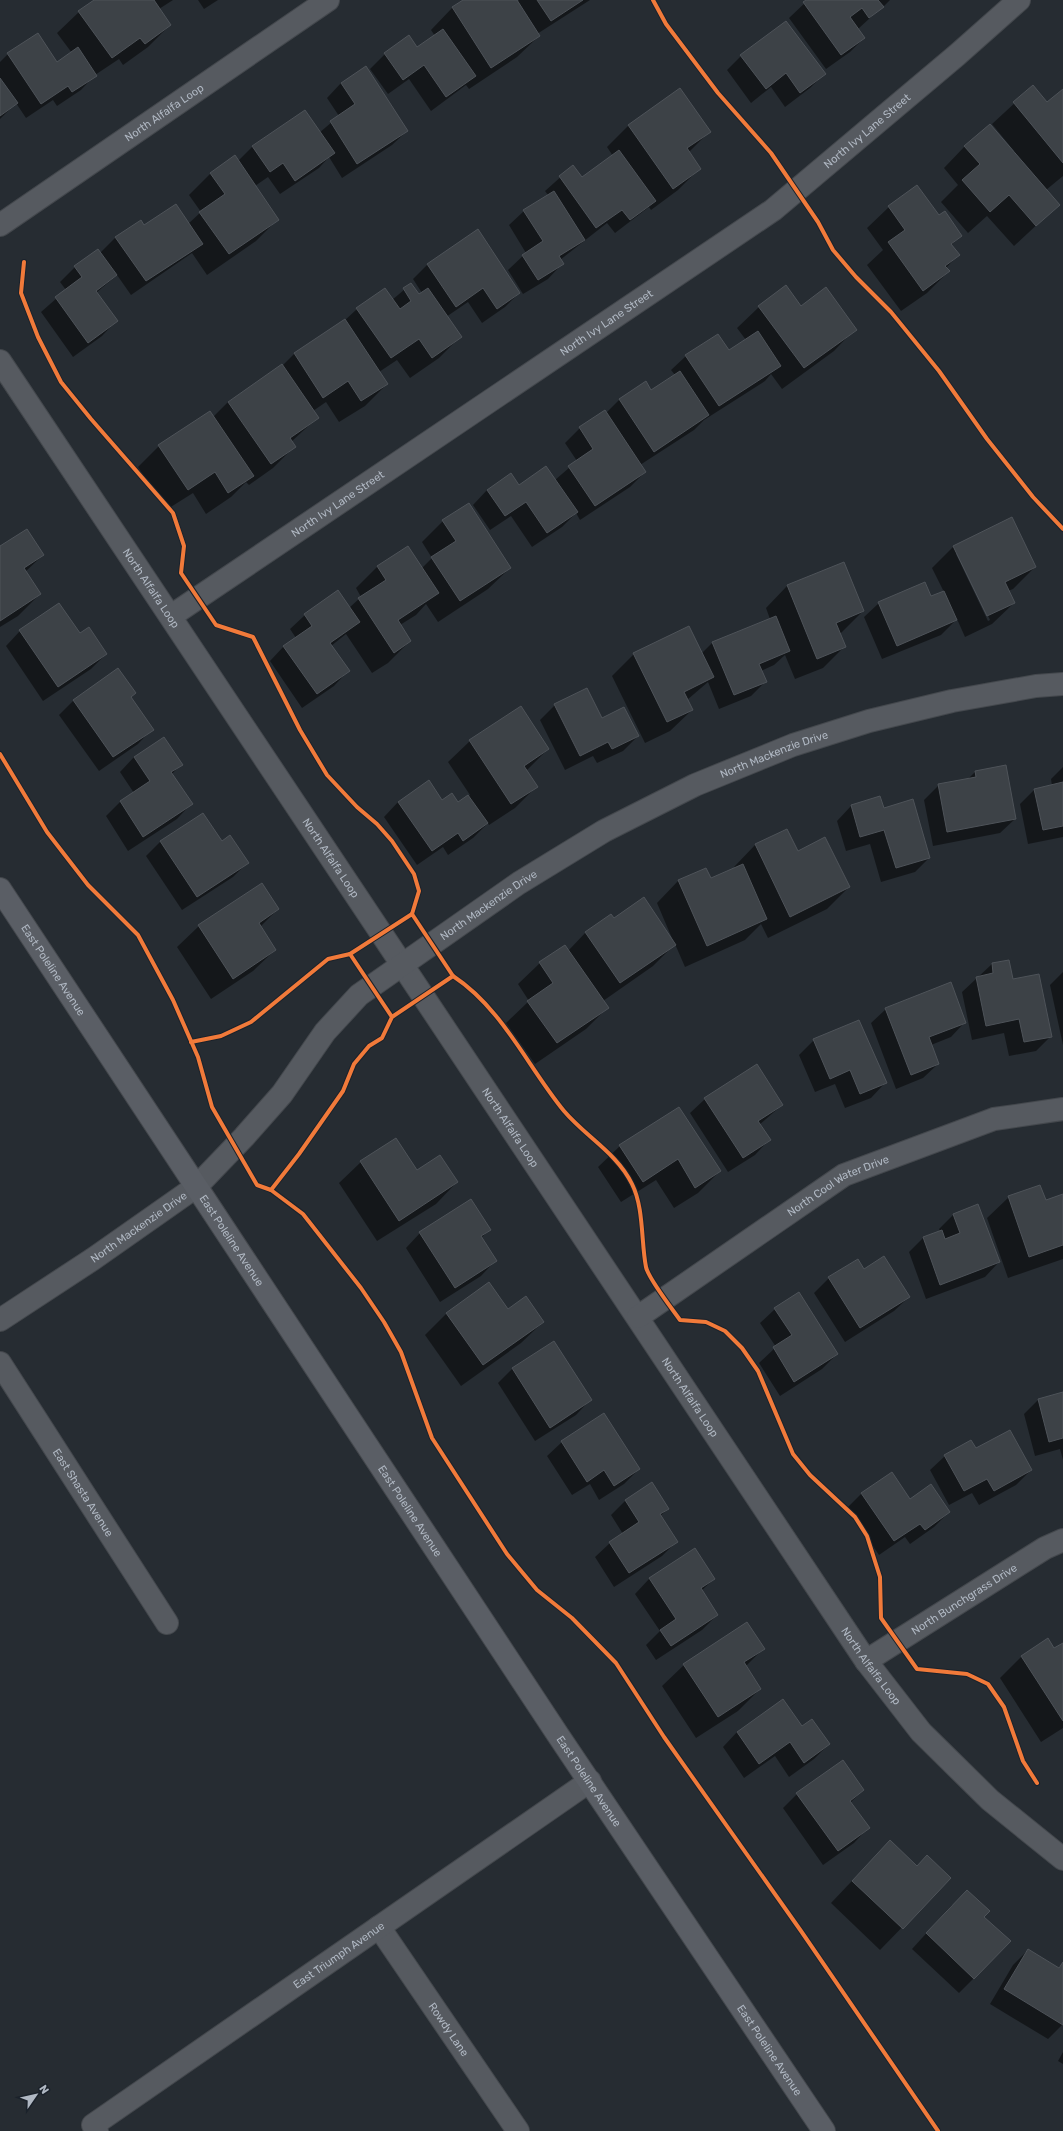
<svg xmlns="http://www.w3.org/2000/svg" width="1063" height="2131" viewBox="0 0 1063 2131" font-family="Rubik,sans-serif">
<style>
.shadow{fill:#0007;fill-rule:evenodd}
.building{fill:#3d4247;stroke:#4e5359}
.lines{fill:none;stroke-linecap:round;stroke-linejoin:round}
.street-casing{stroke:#44484d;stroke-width:24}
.secondary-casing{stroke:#44484d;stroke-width:24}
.street{stroke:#565a60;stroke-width:22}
.secondary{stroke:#5a5e65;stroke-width:22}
.cycleway-casing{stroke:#1b222b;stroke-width:6}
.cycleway{stroke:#f17a3a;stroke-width:4}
.labels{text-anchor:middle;stroke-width:4;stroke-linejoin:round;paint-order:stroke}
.street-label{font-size:11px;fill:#b0b8c3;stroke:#1b222b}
</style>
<rect width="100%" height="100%" fill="#262c32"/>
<g class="shadow">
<path d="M95 0H152L154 2 155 0H173L159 9 170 25 148 47 123 65 119 59 95 75 81 90 57 106 53 100 26 118 16 103 0 119V62L8 54 56 63 72 53 57 33 79 12Z"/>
<path d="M198 0H218L204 9Z"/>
<path d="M465 0H515L517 2 519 0H590L537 34 539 36 517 57 469 89 466 85 431 111 409 79 388 94 370 69 385 54 409 36 417 48 435 36 431 30 452 8Z"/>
<path d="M808 0H890L884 6 879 3 882 7 858 29 864 38 850 52 826 69 789 18Z"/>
<path d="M741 56 824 74 810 88 785 107 771 87 751 103 727 70Z"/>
<path d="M341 83 407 131 392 145 342 178 329 157 319 168 280 194 268 177 255 186 278 219 256 241 207 275 192 253 131 295 117 275 96 293 116 321 102 336 73 357 41 312 66 290 60 282 75 267 98 250 100 253 116 237 144 227 188 224 201 212 189 195 211 173 238 161 252 147 305 111 319 133 339 116 327 98Z"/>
<path d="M1033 86 1047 103 1063 90V176L1046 190 1058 205 1014 246 987 216 968 233 941 202 958 185 944 168 965 146 1014 151 992 124Z"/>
<path d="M680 89 709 132 689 152 700 168 678 190 651 210 649 207 615 233 607 223 560 260 562 264 548 279 523 294 508 270 526 253 509 225 524 211 548 195 545 191 573 166 581 178 613 156 607 147 628 126Z"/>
<path d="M889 207 939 217 961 236 951 245 958 255 946 268 949 271 927 293 901 311 867 265 883 250 867 228Z"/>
<path d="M477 231 519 293 505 307 482 323 468 302 446 317 460 337 439 358 410 378 397 360 379 372 387 384 365 406 339 422 326 402 313 411 317 418 291 442 294 447 273 468 249 485 246 482 231 497 206 514 193 493 166 510 138 467 159 446 213 417 228 402 282 366 294 354 344 321 357 309 392 300 411 284 419 296 422 293 413 279 427 265Z"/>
<path d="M759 307H800L855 329 834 351 782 389 771 374 765 381 704 420 694 430 640 465 645 472 630 487 580 520 576 513 562 527 532 547 511 516 490 530 473 505 487 490 555 480 577 461 565 443 580 428 606 413 619 400 645 383 651 391 675 375 671 370 686 356 729 351 746 340 737 328Z"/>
<path d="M443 521 510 568 488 589 438 622 426 604 416 615 400 625 410 641 388 663 372 673 346 634 331 646 348 671 334 686 302 708 270 661 284 646 296 638 290 629 305 615 349 608 361 597 356 588 377 567 407 547 421 569 432 558 422 542Z"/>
<path d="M954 546 1035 567 1013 589 1008 591 1014 603 992 624 965 637 957 619 941 635 882 659 864 617 879 603 931 598 944 592 932 568ZM956 554H958L990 620 988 621Z"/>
<path d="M0 547 43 555 25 572 40 594 18 616 0 627Z"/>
<path d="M843 563 863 611 840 634 845 646 823 668 795 679 785 655 774 665 761 671 766 681 751 696 719 709 708 682 687 700 692 710 670 731 645 743 612 676 634 654H701L712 643 770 619 766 608 787 586Z"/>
<path d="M20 631 79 635 106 654 91 669 43 701 6 646Z"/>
<path d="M130 698 152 729 138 744 99 771 59 715 74 700Z"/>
<path d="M555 705 602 719 638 736 623 751 597 763 593 756 565 770 540 720Z"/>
<path d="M470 741 548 749 526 771 536 787 515 808 489 825 488 823 473 838 448 855 443 847 417 865 384 817 398 802 458 803 470 795 448 762Z"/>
<path d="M134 757 181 764 172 774 191 804 177 819 128 851 106 816 120 802 134 793 120 772Z"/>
<path d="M1063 767V837L1028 844 1020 804 1034 790 1052 786 1051 779Z"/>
<path d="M975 772 1015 819 1000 833 933 846 924 800 939 785 967 780Z"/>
<path d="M880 798 883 809 929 858 915 872 881 882 870 844 846 851 837 821 851 806Z"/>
<path d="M786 830 797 852 849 887 827 909 768 938 761 924 745 940 685 967 675 944 653 966 603 1001 607 1008 586 1029 535 1064 506 1023 529 1001 518 984 540 963 568 951 586 932 614 920 674 943 657 903 678 881 706 869 710 879 735 869 734 867 755 845Z"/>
<path d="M161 841 221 842 247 863 233 877 182 910 146 856Z"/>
<path d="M278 909 260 927 275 950 253 971 211 999 177 947 199 926Z"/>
<path d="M992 964 1012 981 1051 1036 1036 1051 1009 1056 1004 1033 972 1040 962 992Z"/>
<path d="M1063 972V1045L1050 985Z"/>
<path d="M886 1009 965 1022 951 1037 931 1045 938 1064 923 1078 896 1089 871 1023Z"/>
<path d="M814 1040 885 1083 871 1098 845 1108 835 1084 815 1092 799 1055Z"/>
<path d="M705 1099 782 1105 759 1125 769 1140 755 1155 728 1172 690 1113Z"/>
<path d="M679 1108 720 1171 698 1193 674 1208 656 1180 621 1202 598 1167 620 1146Z"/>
<path d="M361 1162 416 1171 457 1182 436 1204 377 1241 339 1183Z"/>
<path d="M1063 1195V1259L1008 1278 987 1218 1009 1197 1045 1202Z"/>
<path d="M954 1214 999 1262 985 1277 926 1299 909 1252 923 1238 940 1231 939 1229Z"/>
<path d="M489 1230 481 1238 495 1261 481 1276 440 1302 406 1248 420 1233Z"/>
<path d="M857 1260 864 1270 909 1297 894 1311 845 1342 814 1293 829 1278Z"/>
<path d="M775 1309 837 1354 822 1369 780 1396 759 1363 776 1347 760 1323Z"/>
<path d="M507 1311 543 1322 521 1343 461 1386 425 1335 446 1314Z"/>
<path d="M553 1342 590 1400 576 1415 535 1441 498 1383 512 1369Z"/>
<path d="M1063 1393V1460L1060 1449 1035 1456 1024 1414 1038 1400Z"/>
<path d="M562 1442 639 1469 624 1484 599 1500 590 1484 572 1495 547 1456Z"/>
<path d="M976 1449 1031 1470 1016 1485 979 1505 972 1493 949 1505 930 1470 945 1456Z"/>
<path d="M652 1484 668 1509 660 1516 676 1542 662 1556 614 1587 595 1557 610 1543 623 1534 611 1515 625 1501Z"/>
<path d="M862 1493 910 1500 949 1512 934 1527 910 1544 905 1537 879 1555 847 1508Z"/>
<path d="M695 1549 714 1579 701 1591 717 1615 702 1630 656 1660 646 1645 660 1631 635 1594 649 1579Z"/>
<path d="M1063 1644V1728L1041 1742 1000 1678 1022 1656 1054 1650Z"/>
<path d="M763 1649 745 1667 760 1689 738 1711 696 1738 662 1686 684 1665Z"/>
<path d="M801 1728 829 1744 814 1759 789 1777 775 1756 744 1778 723 1747 737 1732Z"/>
<path d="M863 1790 850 1803 868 1828 854 1843 823 1865 783 1808 797 1794Z"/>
<path d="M869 1863 950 1878 880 1950 831 1903Z"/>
<path d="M952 1905 983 1917 974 1978 959 1993 912 1949Z"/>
<path d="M1028 1950 1058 1968 1063 1963V2024L1048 2039 990 2004 1013 1965Z"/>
<path d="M1063 2052V2064L1058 2061Z"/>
</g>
<g class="building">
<path d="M94 0H154L171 25 145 44 140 38 112 58 78 11Z"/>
<path d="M463 0H517L540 36 491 68 452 7Z"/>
<path d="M537 0H583L551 21Z"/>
<path d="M806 0H878L884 7 869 18 862 8 850 17 865 38 841 55 803 2Z"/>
<path d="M786 21 826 74 800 93 786 73 766 89 740 55Z"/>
<path d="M443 29 476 76 446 97 424 65 403 80 384 53 409 35 417 47Z"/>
<path d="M38 33 57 62 78 47 97 76 72 92 68 86 41 104 7 53Z"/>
<path d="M366 66 408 131 357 164 330 121 355 104 341 83Z"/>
<path d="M0 78 18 103 0 116Z"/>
<path d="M1033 85 1047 102 1063 89V163L1013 102Z"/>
<path d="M680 88 711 132 687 148 701 169 673 189 628 125Z"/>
<path d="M305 110 335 153 295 181 283 163 270 172 252 146Z"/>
<path d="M990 124 1060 205 1036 226 1009 195 990 212 962 180 980 164 964 146Z"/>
<path d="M619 150 656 201 630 220 622 210 596 228 559 176 573 165 582 177Z"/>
<path d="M235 155 279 220 229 254 199 212 225 194 210 173Z"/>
<path d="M917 185 939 215 945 211 962 236 951 244 960 255 945 266 950 271 923 291 888 242 905 230 888 206Z"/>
<path d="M554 191 585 240 559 256 564 264 538 280 522 255 543 241 523 210Z"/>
<path d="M176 204 203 244 146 281 115 237 141 220 144 225Z"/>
<path d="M478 229 520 293 497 309 483 288 456 307 427 264Z"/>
<path d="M98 249 117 275 96 291 118 321 88 343 55 297 82 277 74 266Z"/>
<path d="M411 283 419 294 428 288 462 337 432 358 419 339 391 358 356 308 385 288 400 309 411 301 403 288Z"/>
<path d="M786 285 801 306 826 287 857 330 804 368 758 306Z"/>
<path d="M345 319 388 384 361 401 348 381 323 398 294 353Z"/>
<path d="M758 331 781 366 719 406 685 355 718 334 729 350Z"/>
<path d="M282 364 319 418 290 438 296 447 271 464 228 402Z"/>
<path d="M680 371 709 415 654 452 619 399 646 381 651 390Z"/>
<path d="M605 410 646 472 595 506 568 466 593 449 579 427Z"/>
<path d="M210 411 254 476 228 493 215 472 188 490 158 445Z"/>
<path d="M546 466 578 512 547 533 526 502 505 516 487 490 511 473 519 485Z"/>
<path d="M469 503 511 568 460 601 431 557 456 541 442 520Z"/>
<path d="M1012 517 1036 567 1005 582 1015 603 987 616 953 546Z"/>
<path d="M27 529 44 555 24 568 41 594 0 621V546Z"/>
<path d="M408 546 439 593 398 620 411 641 394 653 358 598 386 580 377 566Z"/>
<path d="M844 562 864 611 836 623 846 647 817 659 787 585Z"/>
<path d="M925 582 931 596 944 591 957 620 897 646 878 602Z"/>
<path d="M338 590 360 622 330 643 350 671 317 694 283 646 312 626 304 614Z"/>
<path d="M59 603 80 633 89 627 107 654 58 687 19 630Z"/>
<path d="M776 616 790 651 759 664 767 682 734 695 712 642Z"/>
<path d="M689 626 714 677 684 692 693 710 667 722 633 653Z"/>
<path d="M118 668 136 693 131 697 154 730 113 757 73 700Z"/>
<path d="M587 688 602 718 624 707 639 736 612 749 608 742 580 756 554 704Z"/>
<path d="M521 706 549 749 524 766 538 787 511 804 469 740Z"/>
<path d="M164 737 183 765 171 772 193 804 143 837 120 801 150 781 134 757Z"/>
<path d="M1006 765 1016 819 947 832 938 784 976 777 975 771Z"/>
<path d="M429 780 442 800 452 793 458 802 468 795 488 823 463 841 458 833 432 851 398 802Z"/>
<path d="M1063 782V826L1043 830 1034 789Z"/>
<path d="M880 796 884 808 913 799 930 858 896 868 884 830 860 837 851 805Z"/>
<path d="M203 813 222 841 230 835 249 863 197 897 160 841Z"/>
<path d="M787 829 798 851 825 837 850 887 790 917 755 844Z"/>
<path d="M743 864 767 919 707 946 678 880 706 868 711 878Z"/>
<path d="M262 883 279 909 259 923 276 950 233 979 198 925Z"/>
<path d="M644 897 676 945 620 983 585 932 611 914 614 918Z"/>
<path d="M565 945 609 1008 557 1043 527 1001 553 983 539 962Z"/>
<path d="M1009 960 1013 979 1039 974 1052 1037 1024 1042 1019 1019 986 1026 976 977 993 973 992 963Z"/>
<path d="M951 982 966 1023 929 1037 939 1064 911 1075 885 1008Z"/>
<path d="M859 1020 887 1083 860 1094 850 1070 830 1079 813 1039Z"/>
<path d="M757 1064 783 1105 758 1121 771 1140 743 1158 704 1098Z"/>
<path d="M679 1107 721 1171 695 1188 678 1159 643 1182 619 1145Z"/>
<path d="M396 1138 417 1170 440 1155 458 1182 399 1221 360 1161Z"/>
<path d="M1040 1185 1046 1200 1063 1194V1245L1029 1257 1008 1196Z"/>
<path d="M471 1199 491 1230 481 1236 497 1261 455 1288 419 1232Z"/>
<path d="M978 1204 1000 1262 940 1285 923 1237 942 1230 945 1239 960 1233 953 1214Z"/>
<path d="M884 1256 910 1297 860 1328 828 1277 858 1259 864 1269Z"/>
<path d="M489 1282 508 1309 526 1296 544 1322 483 1365 446 1313Z"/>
<path d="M799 1292 838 1354 794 1382 773 1347 792 1335 774 1308Z"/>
<path d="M554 1341 592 1400 550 1428 512 1368Z"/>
<path d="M1063 1392V1438L1049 1442 1038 1399Z"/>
<path d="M604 1413 640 1469 614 1486 604 1470 587 1482 561 1441Z"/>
<path d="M1010 1430 1032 1470 994 1491 987 1479 964 1491 944 1455 971 1440 976 1448Z"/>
<path d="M892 1472 910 1499 931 1484 950 1512 925 1530 920 1524 894 1541 861 1493Z"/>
<path d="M652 1482 669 1509 660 1514 678 1542 629 1573 609 1542 639 1522 625 1500Z"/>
<path d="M695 1548 715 1579 701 1588 718 1615 671 1646 660 1630 676 1619 649 1578Z"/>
<path d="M747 1622 765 1649 744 1662 761 1689 718 1717 683 1664Z"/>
<path d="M1048 1638 1054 1648 1063 1643V1721L1021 1656Z"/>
<path d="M783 1699 802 1726 812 1719 830 1744 804 1763 790 1742 759 1764 737 1732Z"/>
<path d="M843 1760 864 1790 850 1801 870 1828 838 1851 796 1793Z"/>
<path d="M890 1840 917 1866 927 1855 951 1878 903 1929 852 1881Z"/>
<path d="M967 1890 990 1911 984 1917 1011 1941 974 1979 926 1933Z"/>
<path d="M1028 1949 1059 1968 1063 1962V2025L1004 1989Z"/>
</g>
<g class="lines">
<defs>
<g id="street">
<path id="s1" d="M0 225 328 0"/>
<path id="s2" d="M0 361 866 1661 921 1732 990 1800 1063 1859"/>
<path id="s3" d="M171 616 773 210 957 55 1019 0"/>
<path id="s4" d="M638 1317 844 1175 994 1119 1063 1109"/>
<path id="s5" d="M0 1320 93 1259 197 1186 244 1137 282 1094 325 1032 359 995 519 883 604 831 695 785 793 745 869 721 952 701 1036 686 1063 684"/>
<path id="s6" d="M0 1363 167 1623"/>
<path id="s7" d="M866 1661 1045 1548 1063 1540"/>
<path id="s8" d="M379 1927 518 2131"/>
<path id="s9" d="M97 2131 93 2125 590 1781"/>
</g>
<g id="secondary">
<path id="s10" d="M0 889 558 1735 824 2131"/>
</g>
</defs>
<use href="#street" class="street-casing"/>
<use href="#secondary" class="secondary-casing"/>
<use href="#street" class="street"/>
<use href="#secondary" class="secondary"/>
<defs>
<g id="cycleway">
<path d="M653 0 666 24 718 93 771 153 818 222 833 250 856 277 891 312 939 371 987 439 1033 497 1063 529"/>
<path d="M24 262 21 293 38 337 61 382 91 419 173 513 184 546 181 573 216 625 253 637 300 730 327 775 357 807 377 824 392 841 414 874 419 891 412 914"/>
<path d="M0 754 47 832 88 885 138 935 173 1000 198 1057 212 1107 257 1185 271 1190"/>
<path d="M453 976C503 1009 527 1066 564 1111 586 1137 617 1153 632 1184 644 1208 641 1242 646 1267 648 1278 673 1310 680 1320L706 1322 725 1331 742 1348 758 1371 793 1454 810 1475 855 1517 867 1536 880 1577 881 1618 917 1669 967 1674 988 1684 1004 1707 1023 1761 1037 1783"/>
<path d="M392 1017 350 954 412 914 453 976 392 1017 382 1038 369 1046 354 1064 343 1091 299 1154 271 1190 303 1214 361 1288 384 1322 401 1352 432 1438 507 1554 537 1590 572 1618 616 1663 664 1737 801 1931 938 2131"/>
<path d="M191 1042 221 1036 251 1022 328 959 350 954"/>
</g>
</defs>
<use href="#cycleway" class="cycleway-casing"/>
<use href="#cycleway" class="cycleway"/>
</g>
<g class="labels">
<g class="street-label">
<text dy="4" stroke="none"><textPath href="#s1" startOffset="199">North Alfalfa Loop</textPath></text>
<text dy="4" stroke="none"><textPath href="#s3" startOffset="849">North Ivy Lane Street</textPath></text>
<text dy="4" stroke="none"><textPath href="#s3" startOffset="525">North Ivy Lane Street</textPath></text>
<text dy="4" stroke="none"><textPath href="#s3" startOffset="201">North Ivy Lane Street</textPath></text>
<text dy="4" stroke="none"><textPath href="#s2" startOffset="273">North Alfalfa Loop</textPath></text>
<text dy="4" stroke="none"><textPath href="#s5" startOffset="971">North Mackenzie Drive</textPath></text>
<text dy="4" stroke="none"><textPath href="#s2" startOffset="597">North Alfalfa Loop</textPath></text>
<text dy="4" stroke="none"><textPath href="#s5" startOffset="647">North Mackenzie Drive</textPath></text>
<text dy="4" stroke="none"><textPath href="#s10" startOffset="97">East Poleline Avenue</textPath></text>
<text dy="4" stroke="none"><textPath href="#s2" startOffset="921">North Alfalfa Loop</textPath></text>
<text dy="4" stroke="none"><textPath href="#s4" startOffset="240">North Cool Water Drive</textPath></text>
<text dy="4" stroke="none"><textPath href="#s5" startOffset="167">North Mackenzie Drive</textPath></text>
<text dy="4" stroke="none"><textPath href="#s10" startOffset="421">East Poleline Avenue</textPath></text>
<text dy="4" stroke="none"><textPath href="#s2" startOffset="1245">North Alfalfa Loop</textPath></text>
<text dy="4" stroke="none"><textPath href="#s6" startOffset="154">East Shasta Avenue</textPath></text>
<text dy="4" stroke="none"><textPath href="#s10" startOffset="745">East Poleline Avenue</textPath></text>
<text dy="4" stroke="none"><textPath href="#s7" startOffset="116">North Bunchgrass Drive</textPath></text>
<text dy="4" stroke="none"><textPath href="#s2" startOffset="1569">North Alfalfa Loop</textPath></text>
<text dy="4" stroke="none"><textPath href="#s10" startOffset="1069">East Poleline Avenue</textPath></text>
<text dy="4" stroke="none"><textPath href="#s9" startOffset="306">East Triumph Avenue</textPath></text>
<text dy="4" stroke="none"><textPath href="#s8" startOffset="124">Rowdy Lane</textPath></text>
<text dy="4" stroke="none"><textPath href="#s10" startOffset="1393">East Poleline Avenue</textPath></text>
</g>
</g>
<g transform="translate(36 2095) rotate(56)" stroke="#1b222b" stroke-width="3" paint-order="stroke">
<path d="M0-3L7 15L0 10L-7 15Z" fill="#b0b8c3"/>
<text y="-6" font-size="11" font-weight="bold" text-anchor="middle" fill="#b0b8c3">N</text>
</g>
</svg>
